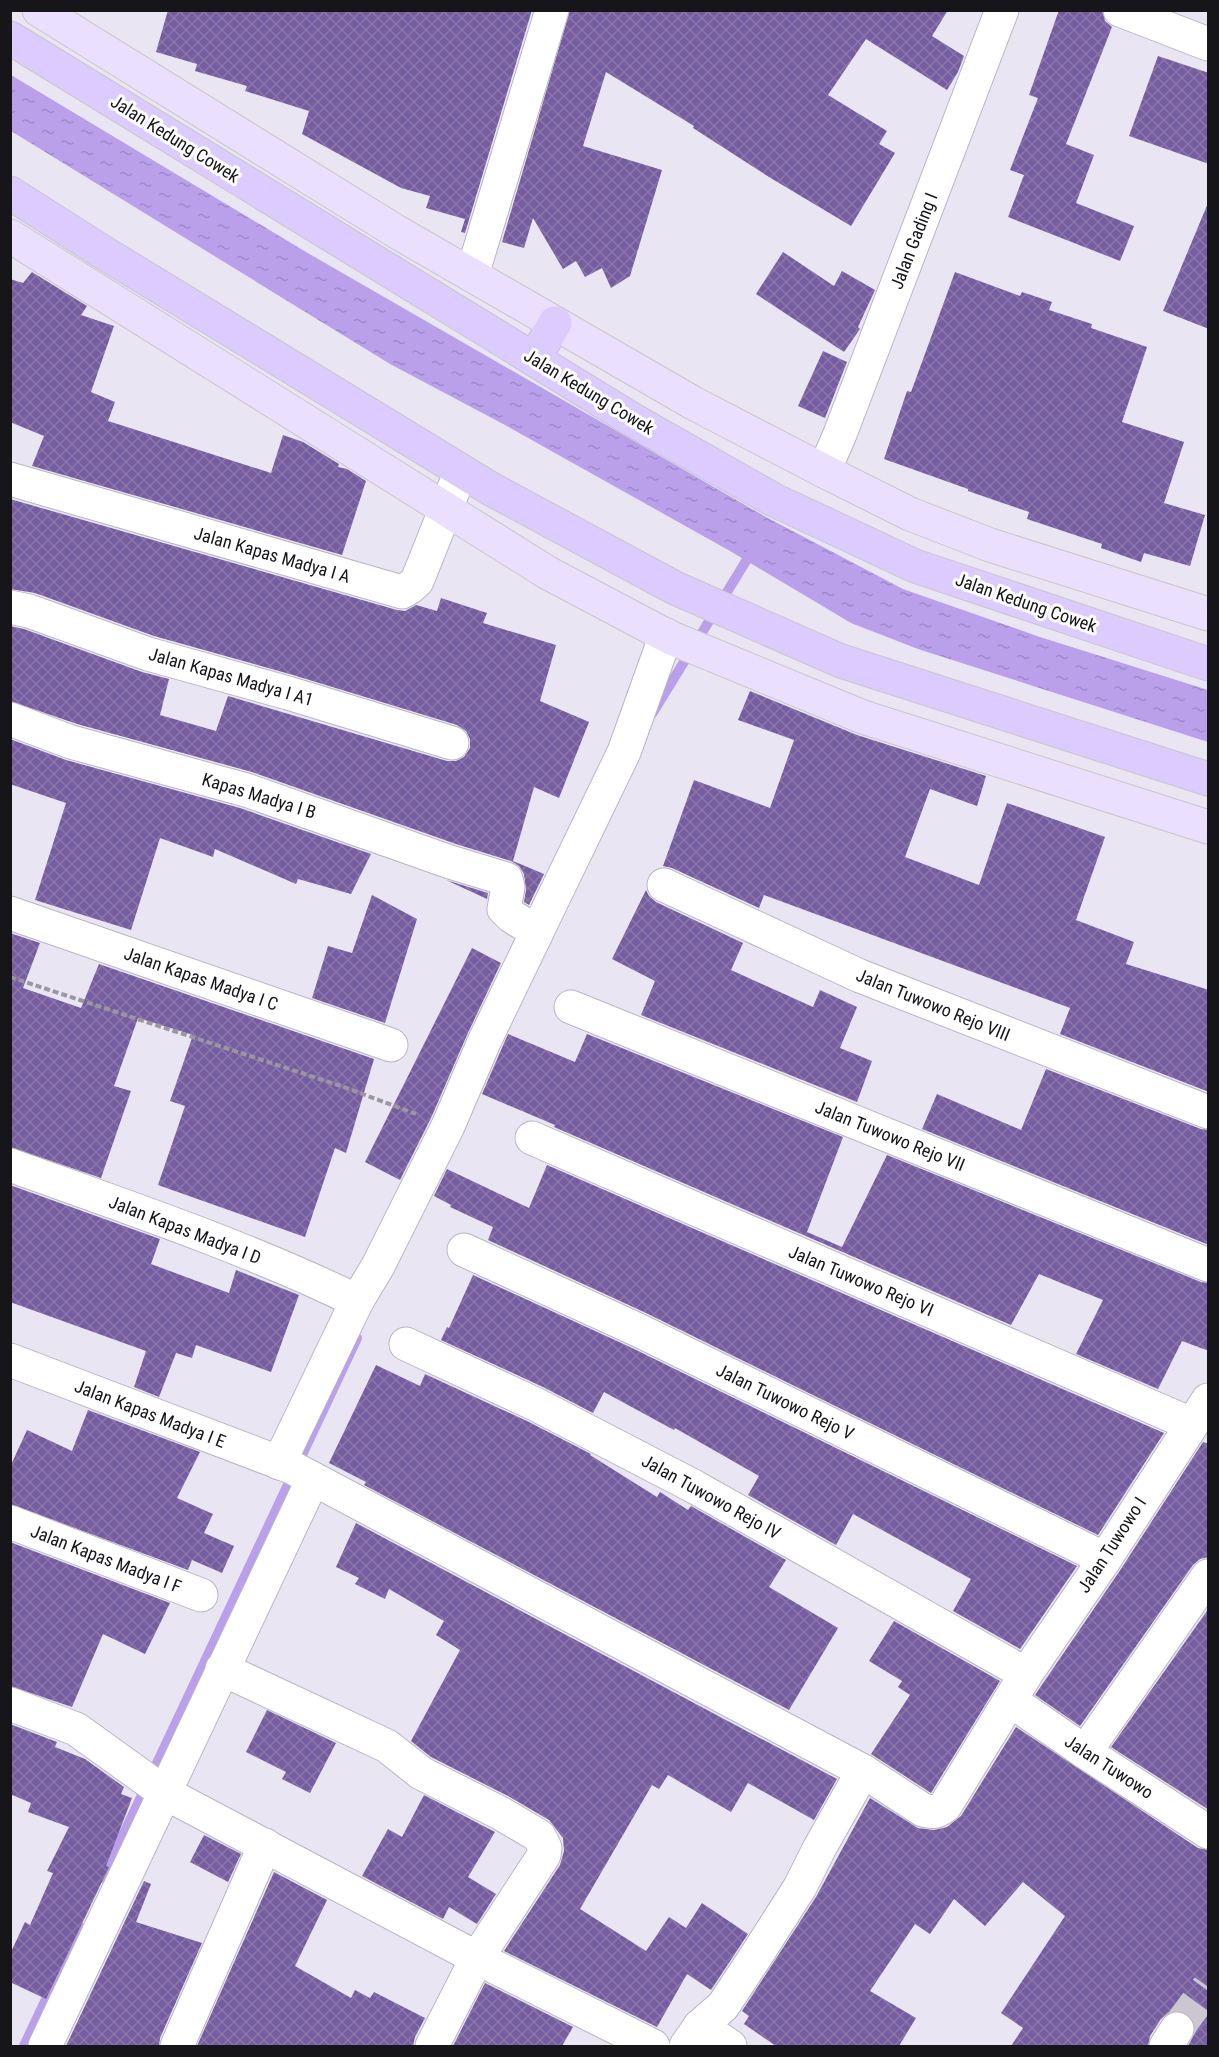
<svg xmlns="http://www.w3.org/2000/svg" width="1219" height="2057" viewBox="0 0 1219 2057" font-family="'Roboto Condensed',sans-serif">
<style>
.water{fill:url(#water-ripples)}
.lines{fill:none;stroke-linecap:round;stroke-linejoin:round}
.stream{stroke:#baa0eb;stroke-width:10}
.building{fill:url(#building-cross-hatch)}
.minor-tunnel{stroke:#cac6d2;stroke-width:33;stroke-dasharray:33 16;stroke-linecap:butt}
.minor-casing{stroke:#b9b5c2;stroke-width:35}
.major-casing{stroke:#c7c7c8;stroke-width:35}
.highway-casing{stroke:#c7c7c8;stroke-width:35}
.path{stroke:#9a97a1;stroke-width:4;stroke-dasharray:6 3;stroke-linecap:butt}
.minor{stroke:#fff;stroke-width:33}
.major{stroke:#eae0fe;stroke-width:33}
.highway{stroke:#dccbfe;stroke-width:33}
.labels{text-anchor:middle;stroke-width:6;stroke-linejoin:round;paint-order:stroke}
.street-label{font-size:18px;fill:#16151a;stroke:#fff}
</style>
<defs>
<pattern id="water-ripples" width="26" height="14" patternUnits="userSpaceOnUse" patternTransform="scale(1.5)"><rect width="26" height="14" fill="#baa0eb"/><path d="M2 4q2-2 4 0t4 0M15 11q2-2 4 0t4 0" fill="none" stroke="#9f89c9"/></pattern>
<pattern id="building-cross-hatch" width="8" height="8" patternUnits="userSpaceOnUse" patternTransform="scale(1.5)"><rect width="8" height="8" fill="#765ca1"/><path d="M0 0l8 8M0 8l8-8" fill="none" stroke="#8a78a8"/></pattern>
</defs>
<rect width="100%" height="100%" fill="#eae5f3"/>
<path class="water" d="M11 75 306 252 766 517 903 589 1040 637 1208 690V742L918 649 851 623 730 551 505 425 390 364 11 131Z"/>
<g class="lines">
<g class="stream">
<path d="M652 714 754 548"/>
<path d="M103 1878 357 1338"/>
<path d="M24 2046 80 1927"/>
</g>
</g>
<g class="building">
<path d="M168 10H532L465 233 461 232 465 219 426 208 430 196 401 188 302 134 309 111 245 91 247 86 195 71 197 64 156 52Z"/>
<path d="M570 10H948L932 36 964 56 958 72 947 90 866 39 828 95 887 131 879 144 895 153 851 226 769 177 693 128 694 126 606 72 583 146 662 170 630 276 611 288 602 268 585 277 576 261 563 269 533 218 524 248 502 242Z"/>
<path d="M1059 10H1102L1105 21 1112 27 1066 144 1094 155 1076 203 1134 226 1120 261 1008 217 1024 175 1010 170 1038 98 1029 95Z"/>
<path d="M1158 56 1209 73V164L1129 136Z"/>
<path d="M1208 203 1209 204V329L1163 311Z"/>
<path d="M783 252 834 286 842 271 875 290 858 327 860 329 844 352 756 294Z"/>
<path d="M32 272 87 306 81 315 114 326 91 392 115 402 108 421 271 473 283 435 303 442 339 464 338 467 347 469 366 481 342 555 32 466 44 436 10 422V279L23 283Z"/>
<path d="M955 272 1020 296 1022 292 1052 302 1049 310 1092 324 1091 328 1147 347 1122 422 1184 442 1164 503 1205 515 1190 566 1144 553 1141 562 1101 548 1102 544 1027 519 1029 512 968 491V489L884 459 907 391 911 392Z"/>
<path d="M823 351 847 362 825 418 798 406Z"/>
<path d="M10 499 397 610 405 611 416 605 437 611 441 598 487 613 483 623 556 645 540 701 589 722 559 798 534 787 513 861 544 874 529 905 524 902 526 890 524 874 519 866 511 861 456 844 252 772 77 724 10 701V626L24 629 142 672 169 679 160 715 216 731 228 696 447 761H456L464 757 470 748V739L466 731 457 725 293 675 154 636 35 593 10 589Z"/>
<path d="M750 691 857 735 986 776 977 806 930 789 905 857 979 885 1007 803 1105 837 1076 920 1134 942 1126 964 1209 990V1092L1060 1034 1070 1008 764 895 759 908 672 868 663 866 694 780 770 808 794 740 738 720Z"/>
<path d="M10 739 66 760 240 808 371 854 351 894 298 879 296 884 215 849 213 857 160 838 131 930 35 900 66 803 10 784Z"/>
<path d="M446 880 488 893 487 899Z"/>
<path d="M646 890 649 896 656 902 743 943 731 970 813 1007 820 990 857 1007 840 1048 872 1061 857 1102 641 1015 655 981 612 959Z"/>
<path d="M372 895 417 919 385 1023 312 998 328 946 352 953Z"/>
<path d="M10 933 40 943 23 988 81 1008 99 964 374 1059 346 1153 335 1148 305 1237 158 1185 185 1106 170 1101 193 1035 138 1018 114 1086 131 1091 101 1178 10 1147Z"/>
<path d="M472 948 501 963 467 1035 431 1118 400 1180 365 1162Z"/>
<path d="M508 1034 575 1062 587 1034 843 1137 807 1232 842 1247 887 1155 1201 1282 1209 1283V1351L1182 1341 1158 1389 1076 1354 1103 1300 1039 1274 1011 1325 554 1127 555 1125 482 1094Z"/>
<path d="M1046 1069 1201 1129 1209 1130V1245L922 1129 937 1094 1021 1130Z"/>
<path d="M547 1165 1164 1433 1098 1535 646 1313 488 1240 493 1227 450 1207 451 1205 434 1196 447 1169 529 1208Z"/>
<path d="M10 1185 160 1239 151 1264 229 1293 236 1270 299 1295 271 1372 196 1345 192 1358 176 1353 159 1397 134 1387 146 1351 10 1302Z"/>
<path d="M473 1275 630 1347 1077 1566 1020 1649 953 1611 971 1579 853 1514 836 1545 748 1495 759 1476 675 1428 674 1430 604 1392 593 1413 543 1387 441 1340 447 1327 449 1328Z"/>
<path d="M376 1365 420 1386 425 1374 527 1421 591 1454 590 1455 657 1497 660 1492 688 1510 691 1506 786 1560 769 1587 838 1628 789 1710 364 1485 366 1482 329 1463Z"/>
<path d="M88 1410 200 1452 177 1498 213 1514 204 1533 234 1546 222 1573 192 1560 188 1570 10 1504V1467L27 1430 72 1451Z"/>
<path d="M1203 1442 1209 1444V1557L1200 1559 1193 1565 1080 1726 1035 1695 1121 1569Z"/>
<path d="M356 1523 837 1779 814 1820 748 1783 731 1812 668 1775 659 1789 652 1785 580 1909 646 1951 669 1917 686 1928 702 1903 748 1934 711 1990 687 1974 657 2027 504 1951 560 1865 564 1851 563 1838 549 1820 508 1796 431 1757 411 1741 460 1650 436 1635 444 1621 389 1589 385 1599 355 1584 359 1578 336 1567Z"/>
<path d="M10 1542 170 1603 145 1654 103 1634 72 1707 10 1686Z"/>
<path d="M1209 1608V1810L1111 1747Z"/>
<path d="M894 1621 1000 1681 931 1793 871 1754 910 1695 898 1687 902 1681 869 1661Z"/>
<path d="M267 1710 336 1743 310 1793 282 1779 286 1772 246 1752Z"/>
<path d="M10 1724 57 1742 55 1747 85 1759 124 1787 121 1794 132 1798 106 1866 109 1867 46 1999 10 1982V1954L25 1922 30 1925 53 1873 47 1871 69 1827 28 1812 31 1803 10 1794Z"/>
<path d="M1016 1727 1198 1848 1209 1850V2046H1188L1196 2031 1194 2021 1187 2013 1177 2010 1168 2013 1161 2019 1150 2036 1148 2046H1011L1023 2028 1001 2013 1065 1916 1023 1882 985 1926 954 1899 930 1934 915 1924 870 1991 916 2018 899 2046H776L744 2024 749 2016 742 2011 816 1897 870 1798 918 1828 934 1830 947 1827 961 1816Z"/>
<path d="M424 1795 495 1832 468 1877 496 1894 477 1924 449 1907 443 1919 362 1876 388 1829 402 1837Z"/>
<path d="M204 1835 241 1854 228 1882 190 1862Z"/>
<path d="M274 1872 327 1900 295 1966 351 1998 355 1990 370 1998 374 1992 425 2018 415 2037 413 2046H197Z"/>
<path d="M144 1881 151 1884 136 1922 202 1943 160 2038 159 2046H66Z"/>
<path d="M485 1983 573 2027 562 2046H453Z"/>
</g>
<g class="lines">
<path class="minor-tunnel" d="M1177 2029 1208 1987"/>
<defs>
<g id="minor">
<path d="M1120 10 1208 44"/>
<path d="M472 275 552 10"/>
<path d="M824 471 840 434 1002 10"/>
<path d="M10 479 402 592 409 588 417 581 461 471"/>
<path d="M10 607 29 611 148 654 288 693 452 743"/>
<path d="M10 719 71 742 246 790 450 862 506 879 508 887 504 909 511 916 537 932 624 752 666 635"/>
<path d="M664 885 860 976 1208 1112"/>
<path d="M10 913 391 1045"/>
<path d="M571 1007 1208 1265"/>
<path d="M532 1138 1191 1424"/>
<path d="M10 1165C127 1207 246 1247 357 1301"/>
<path d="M464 1250 638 1330 1105 1559"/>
<path d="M406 1344 535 1404 695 1487 1026 1674"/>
<path d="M10 1360 291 1467 863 1771 923 1810C933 1813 937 1812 945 1806L1026 1674 1105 1559 1208 1400"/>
<path d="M279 1463 357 1301 378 1266 448 1126 484 1042 537 932"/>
<path d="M10 1522 201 1595"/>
<path d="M222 1669 387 1746 421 1773 500 1813 539 1836 545 1848 544 1855 477 1958 432 2046"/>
<path d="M1010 1700 1085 1752 1208 1832"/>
<path d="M10 1704 76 1729 165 1793 477 1958 653 2046"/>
<path d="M1085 1752 1208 1576"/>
<path d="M700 2026 730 2046"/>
<path d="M45 2046 313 1479"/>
<path d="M177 2046 265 1845"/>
<path d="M686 2046 700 2026 723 2006 756 1956 800 1887 819 1849 863 1771"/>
<path d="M1166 2046 1177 2029"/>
</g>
<g id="major">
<path d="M39 10 397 232 695 404 824 471 910 514 990 545 1208 614"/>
<path d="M10 236 548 573 669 637 863 717 1208 827"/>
</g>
<g id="highway">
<path d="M10 38 633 420 774 500 915 566 1208 664"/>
<path d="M10 193 101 251 491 489 675 588 841 661 1208 779"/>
<path d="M534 359 555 323"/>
</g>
</defs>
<use href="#minor" class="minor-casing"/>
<use href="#major" class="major-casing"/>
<use href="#highway" class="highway-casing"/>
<path class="path" d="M10 977 344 1087 416 1114"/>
<use href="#minor" class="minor"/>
<use href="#major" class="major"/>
<use href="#highway" class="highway"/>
</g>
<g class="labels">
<g class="street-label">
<text transform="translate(175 139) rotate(32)" y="6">Jalan Kedung Cowek</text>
<text transform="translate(914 241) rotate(-69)" y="6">Jalan Gading I</text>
<text transform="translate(589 392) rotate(31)" y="6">Jalan Kedung Cowek</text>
<text transform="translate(272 555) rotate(16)" y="6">Jalan Kapas Madya I A</text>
<text transform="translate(1026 603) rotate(19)" y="6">Jalan Kedung Cowek</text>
<text transform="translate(231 677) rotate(16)" y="6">Jalan Kapas Madya I A1</text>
<text transform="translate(259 796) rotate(17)" y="6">Kapas Madya I B</text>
<text transform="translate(201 979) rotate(19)" y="6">Jalan Kapas Madya I C</text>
<text transform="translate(933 1005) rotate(22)" y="6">Jalan Tuwowo Rejo VIII</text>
<text transform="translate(890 1136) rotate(22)" y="6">Jalan Tuwowo Rejo VII</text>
<text transform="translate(185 1230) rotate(21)" y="6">Jalan Kapas Madya I D</text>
<text transform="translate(861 1281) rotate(23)" y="6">Jalan Tuwowo Rejo VI</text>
<text transform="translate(785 1402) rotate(26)" y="6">Jalan Tuwowo Rejo V</text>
<text transform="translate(150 1414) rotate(21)" y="6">Jalan Kapas Madya I E</text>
<text transform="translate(711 1497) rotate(29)" y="6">Jalan Tuwowo Rejo IV</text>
<text transform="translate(1112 1545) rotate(-57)" y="6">Jalan Tuwowo I</text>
<text transform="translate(106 1559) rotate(21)" y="6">Jalan Kapas Madya I F</text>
<text transform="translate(1109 1767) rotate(33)" y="6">Jalan Tuwowo</text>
</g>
</g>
<rect width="1219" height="2057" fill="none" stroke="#16151a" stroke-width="24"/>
</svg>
